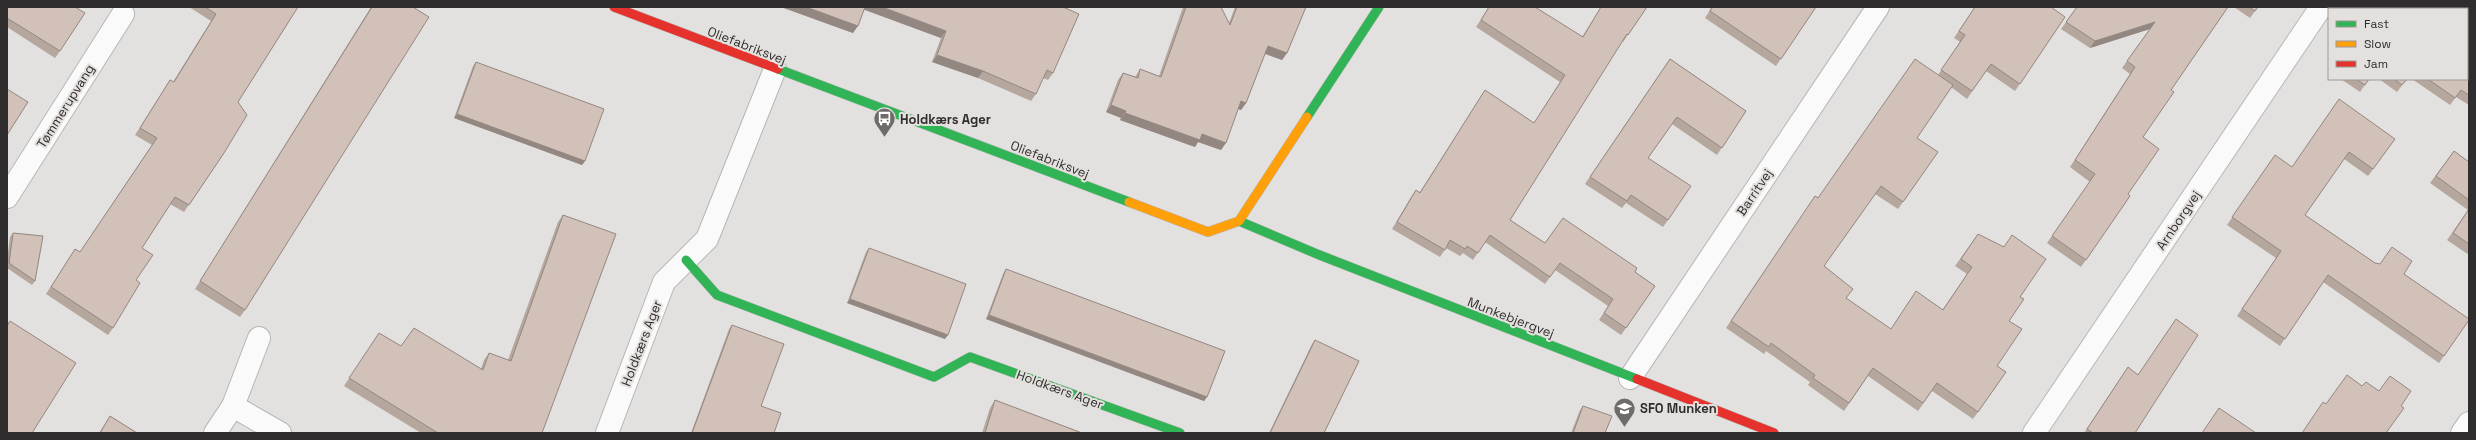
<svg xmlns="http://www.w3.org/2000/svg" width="2476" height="440" viewBox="0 0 2476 440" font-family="'Space Grotesk',sans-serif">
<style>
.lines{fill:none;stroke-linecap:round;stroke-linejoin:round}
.street-casing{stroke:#b8b6b5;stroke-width:24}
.fast-casing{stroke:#b8b6b5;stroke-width:10}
.slow-casing{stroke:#b8b6b5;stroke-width:10}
.jam-casing{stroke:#b8b6b5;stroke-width:10}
.street{stroke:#fbfafa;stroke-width:22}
.fast{stroke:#30b455;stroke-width:9}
.slow{stroke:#ff9f0a;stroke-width:9}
.jam{stroke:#e5322d;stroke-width:9}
.wall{fill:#b5a69e}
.shaded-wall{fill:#938781}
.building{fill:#d2c1b8;stroke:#938781}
.labels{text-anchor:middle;stroke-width:4;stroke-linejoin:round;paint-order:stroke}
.street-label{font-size:13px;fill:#2f2d2d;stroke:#e4e0de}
.poi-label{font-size:13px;font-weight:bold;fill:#2f2d2d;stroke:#e4e0de;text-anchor:start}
</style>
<rect width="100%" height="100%" fill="#e3e1df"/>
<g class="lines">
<defs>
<g id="street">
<path d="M7 197 123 14"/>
<path d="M259 338 233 406 280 433"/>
<path d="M1630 378 1878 7"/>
<path d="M215 433 233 406"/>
<path d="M607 433 664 282 707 239 775 69"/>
<path d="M2034 433 2321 7"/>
<path d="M2462 433 2469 423"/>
</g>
<g id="fast">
<path d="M778 69 1129 202"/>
<path d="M1307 117 1379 7"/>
<path d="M1239 221 1317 254 1637 379"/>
<path d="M686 260 717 295 934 377 970 357 1180 433"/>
</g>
<path id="slow" d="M1129 202 1208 232 1239 221 1307 117"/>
<g id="jam">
<path d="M614 7 778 69"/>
<path d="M1637 379 1774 433"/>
</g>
</defs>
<use href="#street" class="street-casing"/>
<use href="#fast" class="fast-casing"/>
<use href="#slow" class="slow-casing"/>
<use href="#jam" class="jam-casing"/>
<use href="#street" class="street"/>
<use href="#fast" class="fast"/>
<use href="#slow" class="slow"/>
<use href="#jam" class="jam"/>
</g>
<g class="wall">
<path d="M7 7 60 51 55 58 7 27Z"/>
<path d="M189 7H298L238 102 224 153 184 212 170 204 142 248 136 280 113 328 108 335 46 294 75 249 80 252 152 145 135 135 170 80 173 82 211 21Z"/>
<path d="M371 7H413L245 310 240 317 195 289Z"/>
<path d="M781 7H1063L1053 73 1048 80 1043 78 1036 94 1031 101 978 78 932 62 941 38 864 9 853 33Z"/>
<path d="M1183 7H1221L1229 23 1235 7H1306L1287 53 1282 60 1265 54 1246 103 1241 110 1238 109 1221 150 1198 142 1195 147 1120 120 1121 118 1106 112 1118 80 1123 73 1135 77 1140 69 1159 76Z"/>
<path d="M1489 7H1535L1582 37 1601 7H1647L1623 42 1622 41 1510 220 1545 243 1635 272 1655 286 1621 335 1599 320 1608 306 1555 270 1545 284 1485 242 1473 260 1463 253 1460 256 1446 248 1440 257 1392 229 1411 197 1416 190 1420 192 1485 90 1534 123 1560 82 1476 27Z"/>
<path d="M1712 7H1816L1776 66 1705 18Z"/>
<path d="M1975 7 2065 17 2015 91 1986 71 1967 99 1951 87 1917 138 1938 152 1898 209 1875 194 1824 266 1846 298 1890 329 1943 309 1967 274 1955 266 1978 234 2020 297 2009 321 1997 366 2006 372 1973 419 1932 391 1918 411 1868 376 1844 411 1808 385 1810 382 1766 351 1764 354 1726 328 1815 196 1818 198 1938 75 1960 42 1954 38Z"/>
<path d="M2077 7H2228L2171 90 2143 137 2128 194 2130 196 2081 267 2047 243 2090 182 2070 167 2130 74 2122 68 2150 29 2090 48 2061 29Z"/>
<path d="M2234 7H2258L2250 18Z"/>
<path d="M2469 7V105L2456 97 2450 105 2412 79H2467Z"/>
<path d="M1670 59 1746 111 1717 155 1672 124 1648 158 1668 220 1663 227 1626 203 1622 208 1585 184Z"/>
<path d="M476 62 585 161 582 165 454 118 473 66Z"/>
<path d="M2341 79H2369L2360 92Z"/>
<path d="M2379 79H2407L2397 92Z"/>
<path d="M2395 139 2368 176 2344 159 2305 215 2375 263 2404 274 2469 320 2439 363 2323 282 2280 346 2237 316 2276 258 2227 225 2275 155 2292 167Z"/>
<path d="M2454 151 2469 162V255L2447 240 2468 210 2430 183Z"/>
<path d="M563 215 542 433H421L344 386 379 333 401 346 481 369 484 360 489 353 508 360 558 222Z"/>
<path d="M13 233 35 281 32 285 7 268V260L10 237Z"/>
<path d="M869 248 945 339 847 303 866 252Z"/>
<path d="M1006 269 1207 397 1204 401 986 319 1003 274Z"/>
<path d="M732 325 761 406 774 433H691L729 329Z"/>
<path d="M1315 340 1324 433H1269L1312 344Z"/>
<path d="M2128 367 2135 433H2084Z"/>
<path d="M995 400 1082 433H982L990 408Z"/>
<path d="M1583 406 1605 433H1571L1580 410Z"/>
<path d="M110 416 137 433H99Z"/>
</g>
<g class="shaded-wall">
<path d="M781 7H806L858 26 853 33Z"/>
<path d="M863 7H882L946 31 941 38 862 9Z"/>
<path d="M2155 22 2150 29 2090 48 2095 41Z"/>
<path d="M1268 46 1287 53 1282 60 1263 53Z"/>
<path d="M937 55 983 71 978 78 932 62Z"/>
<path d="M1241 101 1246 103 1241 110 1236 108Z"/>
<path d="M1111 105 1126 111 1121 118 1106 112Z"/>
<path d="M1125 113 1202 134 1226 143 1221 150 1198 142 1195 147 1120 120Z"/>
<path d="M457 114 585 161 582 165 454 118Z"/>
<path d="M850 299 948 335 945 339 847 303Z"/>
<path d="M989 315 1207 397 1204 401 986 319Z"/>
</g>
<g class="building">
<path d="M7 7H75L85 13 60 51 7 18Z"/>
<path d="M205 7H298L238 102 247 115 224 153 189 205 175 197 142 248 153 255 136 280 140 283 113 328 51 287 75 249 80 252 157 138 140 128 170 80 174 82 216 14Z"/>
<path d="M372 7H413L429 17 245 310 200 281Z"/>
<path d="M806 7H865L858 26Z"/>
<path d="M882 7H1063L1079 14 1053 73 1047 70 1036 94 983 71 937 55 946 31Z"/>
<path d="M1186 7H1221L1230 25 1237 7H1306L1287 53 1268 46 1246 103 1241 101 1226 143 1202 134 1200 140 1125 113 1126 111 1111 105 1123 73 1138 78 1140 69 1161 77Z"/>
<path d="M1489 7H1535L1583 37 1601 7H1647L1628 35 1627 34 1510 220 1545 243 1563 218 1637 268 1635 272 1655 286 1626 328 1604 313 1613 299 1560 263 1550 277 1490 235 1478 253 1467 246 1465 249 1450 240 1445 250 1397 222 1416 190 1420 193 1485 90 1534 123 1565 75 1481 20Z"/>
<path d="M1712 7H1816L1781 59 1710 11Z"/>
<path d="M1975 7H2051L2065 17 2020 84 1991 64 1972 91 1941 70 1965 35 1959 31Z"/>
<path d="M2077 7H2228L2171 90 2174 92 2143 137 2159 149 2128 194 2130 196 2086 260 2052 236 2095 174 2075 160 2135 67 2127 61 2155 22 2095 41 2066 22Z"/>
<path d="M2249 7H2258L2255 11Z"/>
<path d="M2381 7H2469V95L2461 90 2455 98 2428 79H2467V9H2380Z"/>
<path d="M1670 59 1746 111 1722 148 1677 117 1648 158 1691 186 1668 220 1631 195 1627 201 1590 177Z"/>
<path d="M1915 59 1953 85 1917 138 1938 152 1903 202 1881 186 1824 266 1853 289 1846 298 1891 329 1916 291 1943 310 1972 267 1961 259 1978 234 2004 247 2012 235 2046 259 2020 297 2024 299 2009 321 2022 329 1997 366 2006 372 1978 412 1937 383 1923 403 1873 368 1849 403 1813 378 1815 375 1771 343 1769 347 1731 321 1815 196 1818 198Z"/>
<path d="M476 62 604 109 585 161 457 114Z"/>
<path d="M2356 79H2369L2365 85Z"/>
<path d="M2394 79H2407L2402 85Z"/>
<path d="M7 89 28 102 7 135Z"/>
<path d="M2339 99 2395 139 2373 169 2349 152 2305 215 2375 263 2380 264 2392 247 2412 261 2404 274 2469 319V320L2444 356 2328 275 2285 339 2242 309 2281 251 2232 217 2275 155 2292 167Z"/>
<path d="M2454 151 2469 162V200L2436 176Z"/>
<path d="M2469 209V244L2453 233Z"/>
<path d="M563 215 616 234 542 433H438L349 378 379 333 401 346 414 328 483 370 489 353 511 361Z"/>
<path d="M13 233 43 236 35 281 9 263Z"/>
<path d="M869 248 966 284 948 335 850 299Z"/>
<path d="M1006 269 1225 351 1207 397 989 315Z"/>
<path d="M2176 319 2198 335 2135 433H2093L2087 429 2128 367 2138 375Z"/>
<path d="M10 321 76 363 32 433H7V326Z"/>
<path d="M732 325 784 344 761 406 781 413 774 433H692Z"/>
<path d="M1315 340 1359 361 1324 433H1270Z"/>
<path d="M2347 375 2362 386 2366 382 2379 391 2390 376 2411 391 2401 406 2404 408 2386 433H2302L2323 402 2326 404Z"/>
<path d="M995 400 1082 433H985Z"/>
<path d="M1583 406 1612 416 1605 433H1573Z"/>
<path d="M2219 408 2256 433H2202Z"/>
<path d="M110 416 137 433H100Z"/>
</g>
<defs>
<symbol id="bus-pin" viewBox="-11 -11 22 30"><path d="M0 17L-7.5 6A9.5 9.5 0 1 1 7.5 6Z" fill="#6e6c6b" stroke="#e4e0de"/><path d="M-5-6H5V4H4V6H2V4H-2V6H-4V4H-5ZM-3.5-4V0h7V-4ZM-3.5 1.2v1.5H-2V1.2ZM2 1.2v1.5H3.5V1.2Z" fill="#fff"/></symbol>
<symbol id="school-pin" viewBox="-11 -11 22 30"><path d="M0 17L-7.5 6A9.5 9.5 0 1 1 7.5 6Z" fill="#6e6c6b" stroke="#e4e0de"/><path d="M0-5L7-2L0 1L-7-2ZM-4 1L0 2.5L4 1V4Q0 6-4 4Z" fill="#fff"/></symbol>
</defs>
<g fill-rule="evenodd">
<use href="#bus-pin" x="872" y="106" width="25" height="34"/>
<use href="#school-pin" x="1612" y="396" width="25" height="34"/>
</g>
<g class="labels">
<g class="street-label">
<text transform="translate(747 45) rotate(21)" y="5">Oliefabriksvej</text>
<text transform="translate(65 106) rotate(-58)" y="5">Tømmerupvang</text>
<text transform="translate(1050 159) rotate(21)" y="5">Oliefabriksvej</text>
<text transform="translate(1754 192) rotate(-56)" y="5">Barritvej</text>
<text transform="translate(2178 220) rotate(-56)" y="5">Arnborgvej</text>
<text transform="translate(1511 317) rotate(21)" y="5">Munkebjergvej</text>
<text transform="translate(641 343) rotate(-69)" y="5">Holdkærs Ager</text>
<text transform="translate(1060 389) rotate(20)" y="5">Holdkærs Ager</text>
</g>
<g class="poi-label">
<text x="900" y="124">Holdkærs Ager</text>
<text x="1640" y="413">SFO Munken</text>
</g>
</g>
<rect width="2476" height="440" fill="none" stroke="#2f2d2d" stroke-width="16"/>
<rect x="2328" y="8" width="140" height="72" fill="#e4e0de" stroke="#9c9897"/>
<rect x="2336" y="21" width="20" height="6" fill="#30b455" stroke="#9c9897"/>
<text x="2364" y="28" font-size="12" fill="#2f2d2d">Fast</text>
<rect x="2336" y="41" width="20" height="6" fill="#ff9f0a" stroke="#9c9897"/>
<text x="2364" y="48" font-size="12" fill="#2f2d2d">Slow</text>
<rect x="2336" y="61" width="20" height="6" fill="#e5322d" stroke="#9c9897"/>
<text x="2364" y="68" font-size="12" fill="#2f2d2d">Jam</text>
</svg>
